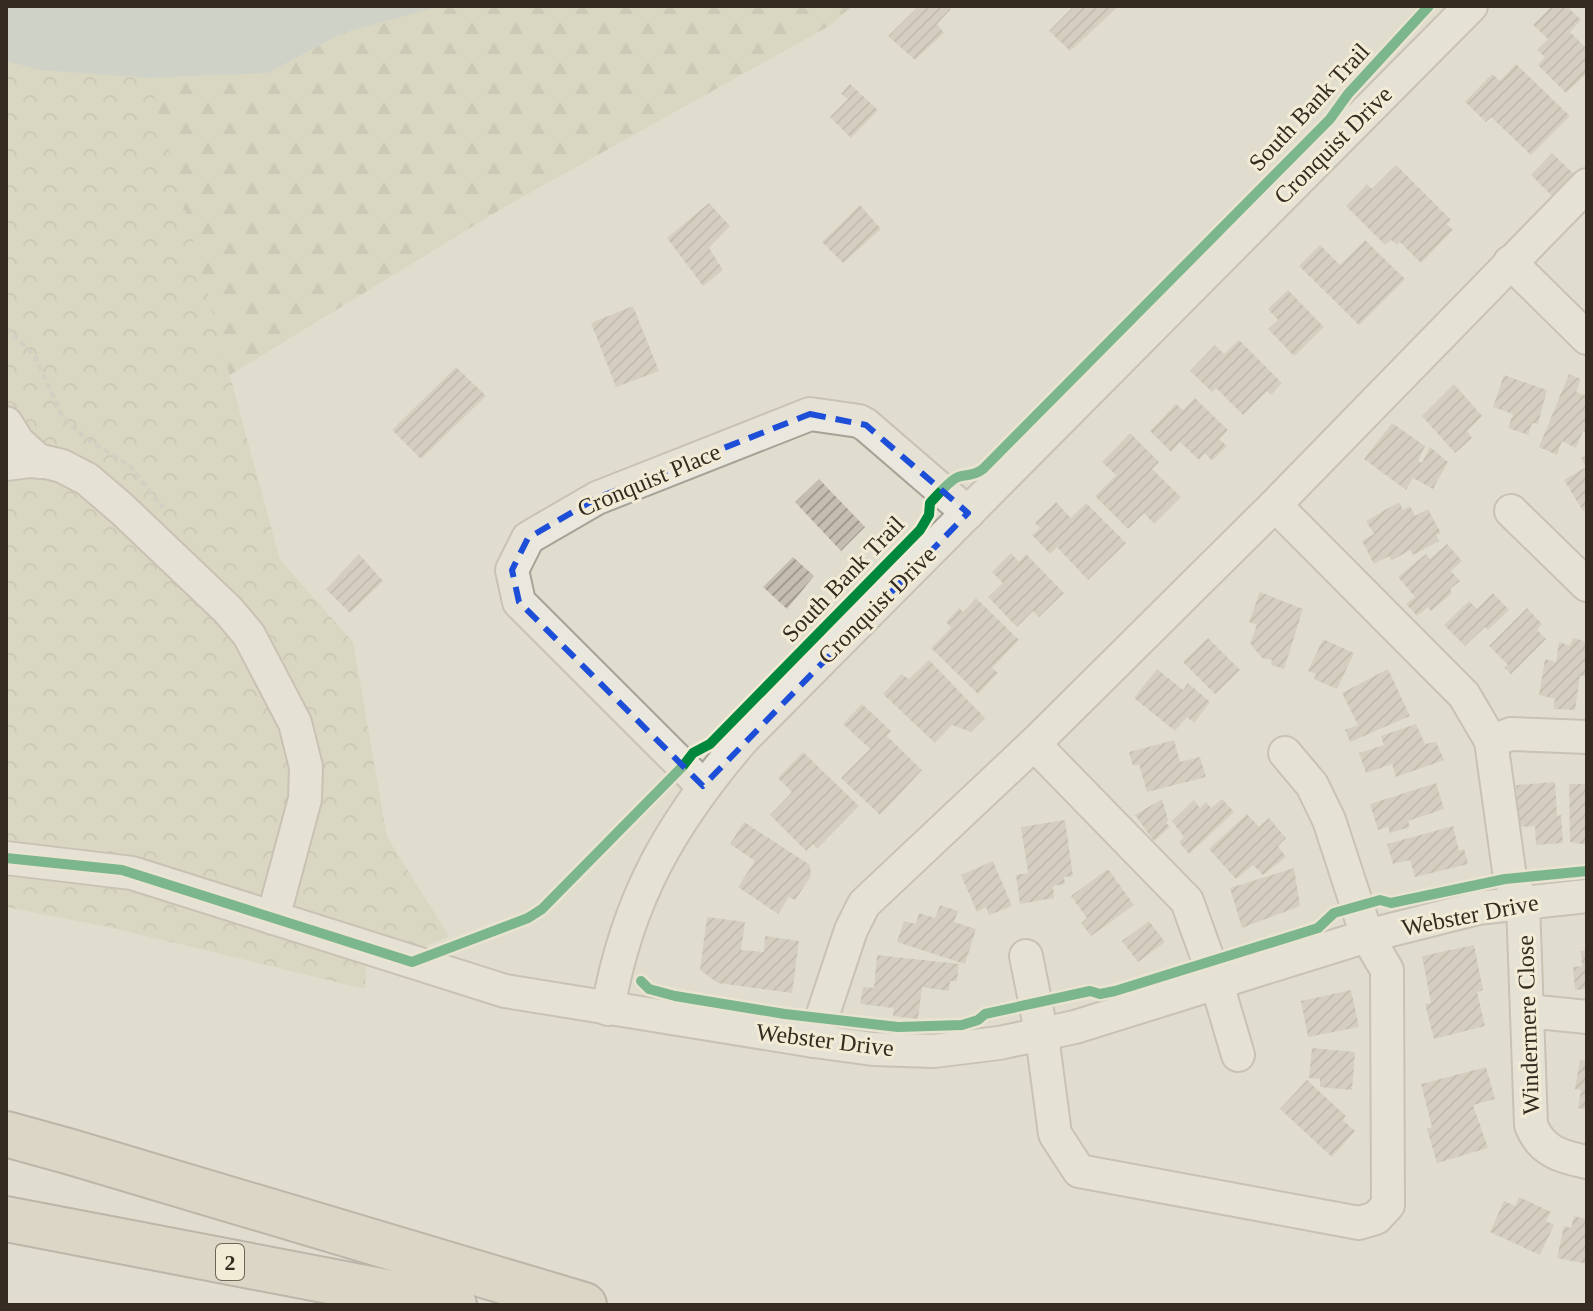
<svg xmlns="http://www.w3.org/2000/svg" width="1593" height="1311" viewBox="0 0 1593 1311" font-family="'Times New Roman',serif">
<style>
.forest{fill:url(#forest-firs)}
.park{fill:url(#park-crowns)}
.water{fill:#b8c7bf}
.building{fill:url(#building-hatch)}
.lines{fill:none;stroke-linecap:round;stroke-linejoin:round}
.minor-casing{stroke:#a7a296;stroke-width:36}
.highway-casing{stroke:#8c877d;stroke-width:48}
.path{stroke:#c2beb5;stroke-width:4;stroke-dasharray:6 4;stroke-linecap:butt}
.minor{stroke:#eae7de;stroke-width:32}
.highway{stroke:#d4cebf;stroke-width:44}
.cycleway-casing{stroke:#f2ebd5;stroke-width:15}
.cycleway{stroke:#00873e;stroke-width:10}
.marked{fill:none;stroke:#1d4ed8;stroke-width:6;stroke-dasharray:16 10;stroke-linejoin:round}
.labels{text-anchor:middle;stroke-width:6;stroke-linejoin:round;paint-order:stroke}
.shield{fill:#f2ebd5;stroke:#6e6556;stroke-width:2}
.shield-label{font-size:22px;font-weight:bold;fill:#352b20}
.street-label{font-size:24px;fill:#352b20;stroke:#f2ebd5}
</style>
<defs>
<pattern id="forest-firs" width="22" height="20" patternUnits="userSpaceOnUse" patternTransform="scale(2)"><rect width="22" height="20" fill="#ced0b2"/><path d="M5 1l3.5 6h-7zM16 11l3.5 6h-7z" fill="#b2b399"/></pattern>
<pattern id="park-crowns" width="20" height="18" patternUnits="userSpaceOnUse" patternTransform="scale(2)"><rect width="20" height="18" fill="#ced0b2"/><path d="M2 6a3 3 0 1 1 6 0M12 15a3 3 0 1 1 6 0" fill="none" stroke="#b2b399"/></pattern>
<pattern id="building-hatch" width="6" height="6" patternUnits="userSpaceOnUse" patternTransform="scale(2)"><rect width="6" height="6" fill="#c5bdaf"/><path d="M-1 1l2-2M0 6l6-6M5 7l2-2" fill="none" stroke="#a19a8e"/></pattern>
</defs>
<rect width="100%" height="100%" fill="#e1ddce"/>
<path class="forest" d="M440 6H852L831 25 506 206 230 375 6 61 41 70 149 78 268 73 343 33Z"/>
<path class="park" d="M6 61 41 70 149 78 280 560 353 642 387 837 449 936 417 950 373 938 366 966 365 989 109 927 6 907Z"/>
<path class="water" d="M6 6H440L343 33 268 73 149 78 41 70 6 61Z"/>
<g class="building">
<path d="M919 6H948L951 9 937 24 944 33 915 60 888 36Z"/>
<path d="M1074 6H1119L1070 51 1049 31Z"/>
<path d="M1552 6H1567L1581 20 1570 32 1587 49V73L1566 93 1538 65 1545 57 1537 50 1548 39 1533 25Z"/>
<path d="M1516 64 1570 116 1531 155 1491 117 1486 122 1465 102 1492 74 1500 81Z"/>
<path d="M850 84 878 110 851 138 830 117 848 99 841 94Z"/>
<path d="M1552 153 1576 176 1554 198 1531 175Z"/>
<path d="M1396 165 1451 220 1447 224 1453 230 1421 263 1400 242 1397 245 1391 240 1385 245 1346 206 1367 184 1372 189Z"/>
<path d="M709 203 730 226 709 248 723 270 703 286 667 238Z"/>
<path d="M860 205 881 229 843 263 822 242Z"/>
<path d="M1365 240 1405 279 1359 325 1299 266 1320 245 1340 265Z"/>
<path d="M1288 290 1324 327 1294 356 1268 329 1278 320 1268 309Z"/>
<path d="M633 306 659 371 616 387 591 323Z"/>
<path d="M1239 340 1282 383 1271 395 1267 391 1243 415 1216 388 1212 392 1190 371 1215 345 1224 354Z"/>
<path d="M456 367 486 396 421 459 392 430Z"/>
<path d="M1569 374 1581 379 1576 392 1587 396V433L1583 431 1576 448 1562 441 1557 455 1539 447Z"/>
<path d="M1504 375 1547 390 1538 424 1532 423 1528 435 1508 428 1513 414 1493 407Z"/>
<path d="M1454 384 1482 416 1467 431 1472 438 1455 453 1422 416Z"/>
<path d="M1195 398 1228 430 1219 439 1227 446 1212 461 1205 453 1199 460 1180 442 1171 452 1150 431 1176 404 1183 410Z"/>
<path d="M1392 423 1425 446 1418 461 1422 463 1430 447 1448 462 1433 489 1413 478 1406 490 1364 459Z"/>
<path d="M1130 433 1159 462 1152 469 1181 497 1154 524 1144 513 1128 529 1095 496 1116 475 1102 462Z"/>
<path d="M1587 455V508L1583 511 1564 480 1586 467 1581 458Z"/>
<path d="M819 479 865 527 841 551 795 502Z"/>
<path d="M1056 502 1071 518 1086 503 1126 543 1088 580 1057 547 1050 554 1032 535 1040 528 1035 523Z"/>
<path d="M1399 502 1403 510 1410 506 1415 516 1428 509 1441 533 1436 535 1439 541 1413 555 1410 550 1391 561 1389 556 1374 564 1362 541 1374 534 1366 521Z"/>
<path d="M1447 544 1462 561 1451 571 1460 581 1450 589 1452 593 1431 611 1428 607 1417 616 1406 604 1415 597 1398 577 1426 554 1430 559Z"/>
<path d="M1011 553 1019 562 1026 554 1064 593 1039 617 1033 611 1017 627 988 597 1003 583 992 572Z"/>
<path d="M359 554 383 581 350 613 326 589Z"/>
<path d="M793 557 814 576 787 609 763 587Z"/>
<path d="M1260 592 1303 609 1284 669 1271 665 1272 660 1262 658 1250 643 1257 625 1249 622Z"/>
<path d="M1493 593 1509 610 1488 630 1485 627 1465 646 1444 625 1469 601 1477 609Z"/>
<path d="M976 598 1019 640 992 668 998 673 978 694 931 648 951 628 946 622 959 608 963 612Z"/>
<path d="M1527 608 1542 624 1537 630 1546 639 1511 674 1504 668 1508 665 1489 646Z"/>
<path d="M1208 638 1240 670 1215 694 1183 662Z"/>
<path d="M1573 638 1587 642 1586 676H1580L1575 710 1553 709 1555 699 1539 695 1545 659 1556 662 1559 642 1570 646Z"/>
<path d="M1323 639 1354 653 1337 689 1314 679 1316 674 1308 671Z"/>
<path d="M929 660 985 718 971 732 952 725 935 743 883 694 901 674 909 679Z"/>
<path d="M1157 669 1183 690 1188 683 1210 702 1194 723 1187 717 1175 731 1134 698Z"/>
<path d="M1388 669 1410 716 1350 742 1345 730 1358 725 1342 693Z"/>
<path d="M862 704 891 731 887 736 922 770 880 815 841 778 870 749 843 724Z"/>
<path d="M1416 724 1425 744 1436 742 1444 760 1396 777 1392 764 1366 773 1359 753 1384 745 1381 736Z"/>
<path d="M1174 740 1180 762 1200 757 1206 777 1147 792 1139 764 1133 766 1129 752Z"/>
<path d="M803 752 859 806 817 849 813 844 806 851 770 815 792 792 778 778Z"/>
<path d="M1555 782 1557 816 1561 815 1563 843 1536 845 1535 826 1519 827 1516 785Z"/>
<path d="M1436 783 1444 809 1408 821 1410 827 1390 833 1388 827 1378 830 1370 804Z"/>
<path d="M1569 784H1587V845L1570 842Z"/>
<path d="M1162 799 1168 820 1166 823 1170 827 1154 841 1135 815Z"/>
<path d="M1222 799 1234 812 1189 854 1179 842 1184 837 1172 821 1194 800 1200 808 1206 802 1211 808Z"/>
<path d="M1247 814 1259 827 1269 818 1286 838 1278 846 1286 857 1263 875 1253 865 1236 879 1209 849Z"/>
<path d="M1065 820 1073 876 1064 877 1065 884 1053 886 1054 898 1020 904 1016 875 1028 873 1021 827Z"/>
<path d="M744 822 810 865 811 876 795 900 789 897 778 914 738 887 755 861 730 844Z"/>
<path d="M1453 826 1459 851 1464 849 1468 864 1415 877 1410 860 1393 864 1387 844Z"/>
<path d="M993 861 1012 906 989 915 986 907 977 912 961 875Z"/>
<path d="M1294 868 1300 906 1242 928 1230 888Z"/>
<path d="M1108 869 1134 905 1091 936 1081 923 1087 918 1071 896Z"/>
<path d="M940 905 958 911 954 922 976 929 965 964 897 942 904 921 916 924 919 913 935 918Z"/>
<path d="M707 917 745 922 741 950 764 952 765 936 799 941 792 993 718 983 700 970Z"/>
<path d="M1149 921 1165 942 1138 962 1122 941Z"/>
<path d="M1474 945 1483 990 1477 992 1485 1026 1434 1039 1425 1004 1431 1003 1422 956Z"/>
<path d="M1587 950V989L1575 990 1573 967 1582 966 1581 951Z"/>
<path d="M877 955 959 964 957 981H950L949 991 922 987 918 1019 893 1016 894 1008 860 1004 863 987 874 988Z"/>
<path d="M1351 990 1359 1027 1308 1037 1301 1001Z"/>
<path d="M1312 1048 1355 1052 1352 1090 1320 1087V1079L1309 1078Z"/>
<path d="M1580 1060 1587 1061V1110L1578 1108 1581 1090 1575 1089Z"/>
<path d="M1486 1067 1495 1099 1473 1105 1488 1148 1437 1163 1427 1129 1432 1127 1421 1084Z"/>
<path d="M1307 1080 1346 1116 1343 1120 1355 1131 1332 1157 1280 1109Z"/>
<path d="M1519 1197 1551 1212 1546 1221 1554 1225 1540 1255 1490 1232 1504 1201 1515 1206Z"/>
<path d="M1574 1216 1587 1219V1264L1557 1258 1564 1226 1571 1228Z"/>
</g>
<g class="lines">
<defs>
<g id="minor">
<path d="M1510 262 1587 338"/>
<path d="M6 423 18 442 40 462"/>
<path d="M6 464 30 461 46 462 62 466 87 479 122 509 228 610 249 635 295 723 306 767 305 799 273 918"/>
<path d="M1275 505 1464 695 1491 741 1510 878 1523 903 1531 1125C1541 1151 1561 1157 1587 1162"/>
<path d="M1511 511 1587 585"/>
<path d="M1491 741 1511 734 1587 737"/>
<path d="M1034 744 1187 901 1217 984 1238 1055"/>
<path d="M703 786 519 602 512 570 528 538 597 498 810 414 859 421 866 425 968 513"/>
<path d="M6 858 132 873 505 991 814 1041 873 1049 934 1051 999 1043 1075 1027 1367 936 1478 908 1587 896"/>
<path d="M1026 956 1042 1036 1055 1134 1079 1171 1359 1223 1376 1218 1388 1205 1387 970 1367 936 1329 820 1312 785 1285 753"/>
<path d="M608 1009C627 899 671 823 743 739L1471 6"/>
<path d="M1527 1011 1587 1017"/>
<path d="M814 1041 851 930 864 904 1034 744 1275 505 1587 185"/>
</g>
<g id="highway">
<path d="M6 1134 71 1152 584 1305"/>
<path d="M6 1219 454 1305"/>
</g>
</defs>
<use href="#minor" class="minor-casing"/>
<use href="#highway" class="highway-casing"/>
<g class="path">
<path d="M6 328 35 356 62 416 85 438 130 466 163 508"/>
<path d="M6 704 7 706"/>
</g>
<use href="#minor" class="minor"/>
<use href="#highway" class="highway"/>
<defs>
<g id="cycleway">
<path d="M6 858 122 870 412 962 528 918 542 909 683 766 693 753 710 744 920 530 929 515 930 503C938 495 947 483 956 478 965 473 971 478 983 469L1330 119 1348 94 1429 6"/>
<path d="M641 981 649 989 675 996 785 1014 898 1027 962 1025 978 1020 985 1014 1090 991 1100 994 1115 991 1318 928 1334 913 1380 900 1391 903 1505 879 1587 871"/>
</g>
</defs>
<use href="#cycleway" class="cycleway-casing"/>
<use href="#cycleway" class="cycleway"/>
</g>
<path d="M0 0H1593V1311H0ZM810 414 866 425 968 513 703 786 519 602 512 570 528 538 597 498Z" fill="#e1ddce" fill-opacity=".55" fill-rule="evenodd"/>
<path class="marked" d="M810 414 866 425 968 513 703 786 519 602 512 570 528 538 597 498Z"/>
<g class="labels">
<rect class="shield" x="216" y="1244" width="28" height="36" rx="6"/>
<g class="shield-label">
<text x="230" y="1270">2</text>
</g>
<g class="street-label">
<text transform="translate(1309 107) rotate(-47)" y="8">South Bank Trail</text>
<text transform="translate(1333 145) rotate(-45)" y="8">Cronquist Drive</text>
<text transform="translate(649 480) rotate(-23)" y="8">Cronquist Place</text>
<text transform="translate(843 579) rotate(-46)" y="8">South Bank Trail</text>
<text transform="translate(877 605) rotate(-45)" y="8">Cronquist Drive</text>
<text transform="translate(1470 915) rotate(-11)" y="8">Webster Drive</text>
<text transform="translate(1528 1025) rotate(-92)" y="8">Windermere Close</text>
<text transform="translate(825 1040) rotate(7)" y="8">Webster Drive</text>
</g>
</g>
<rect width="1593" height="1311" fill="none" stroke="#352b20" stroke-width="16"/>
</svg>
